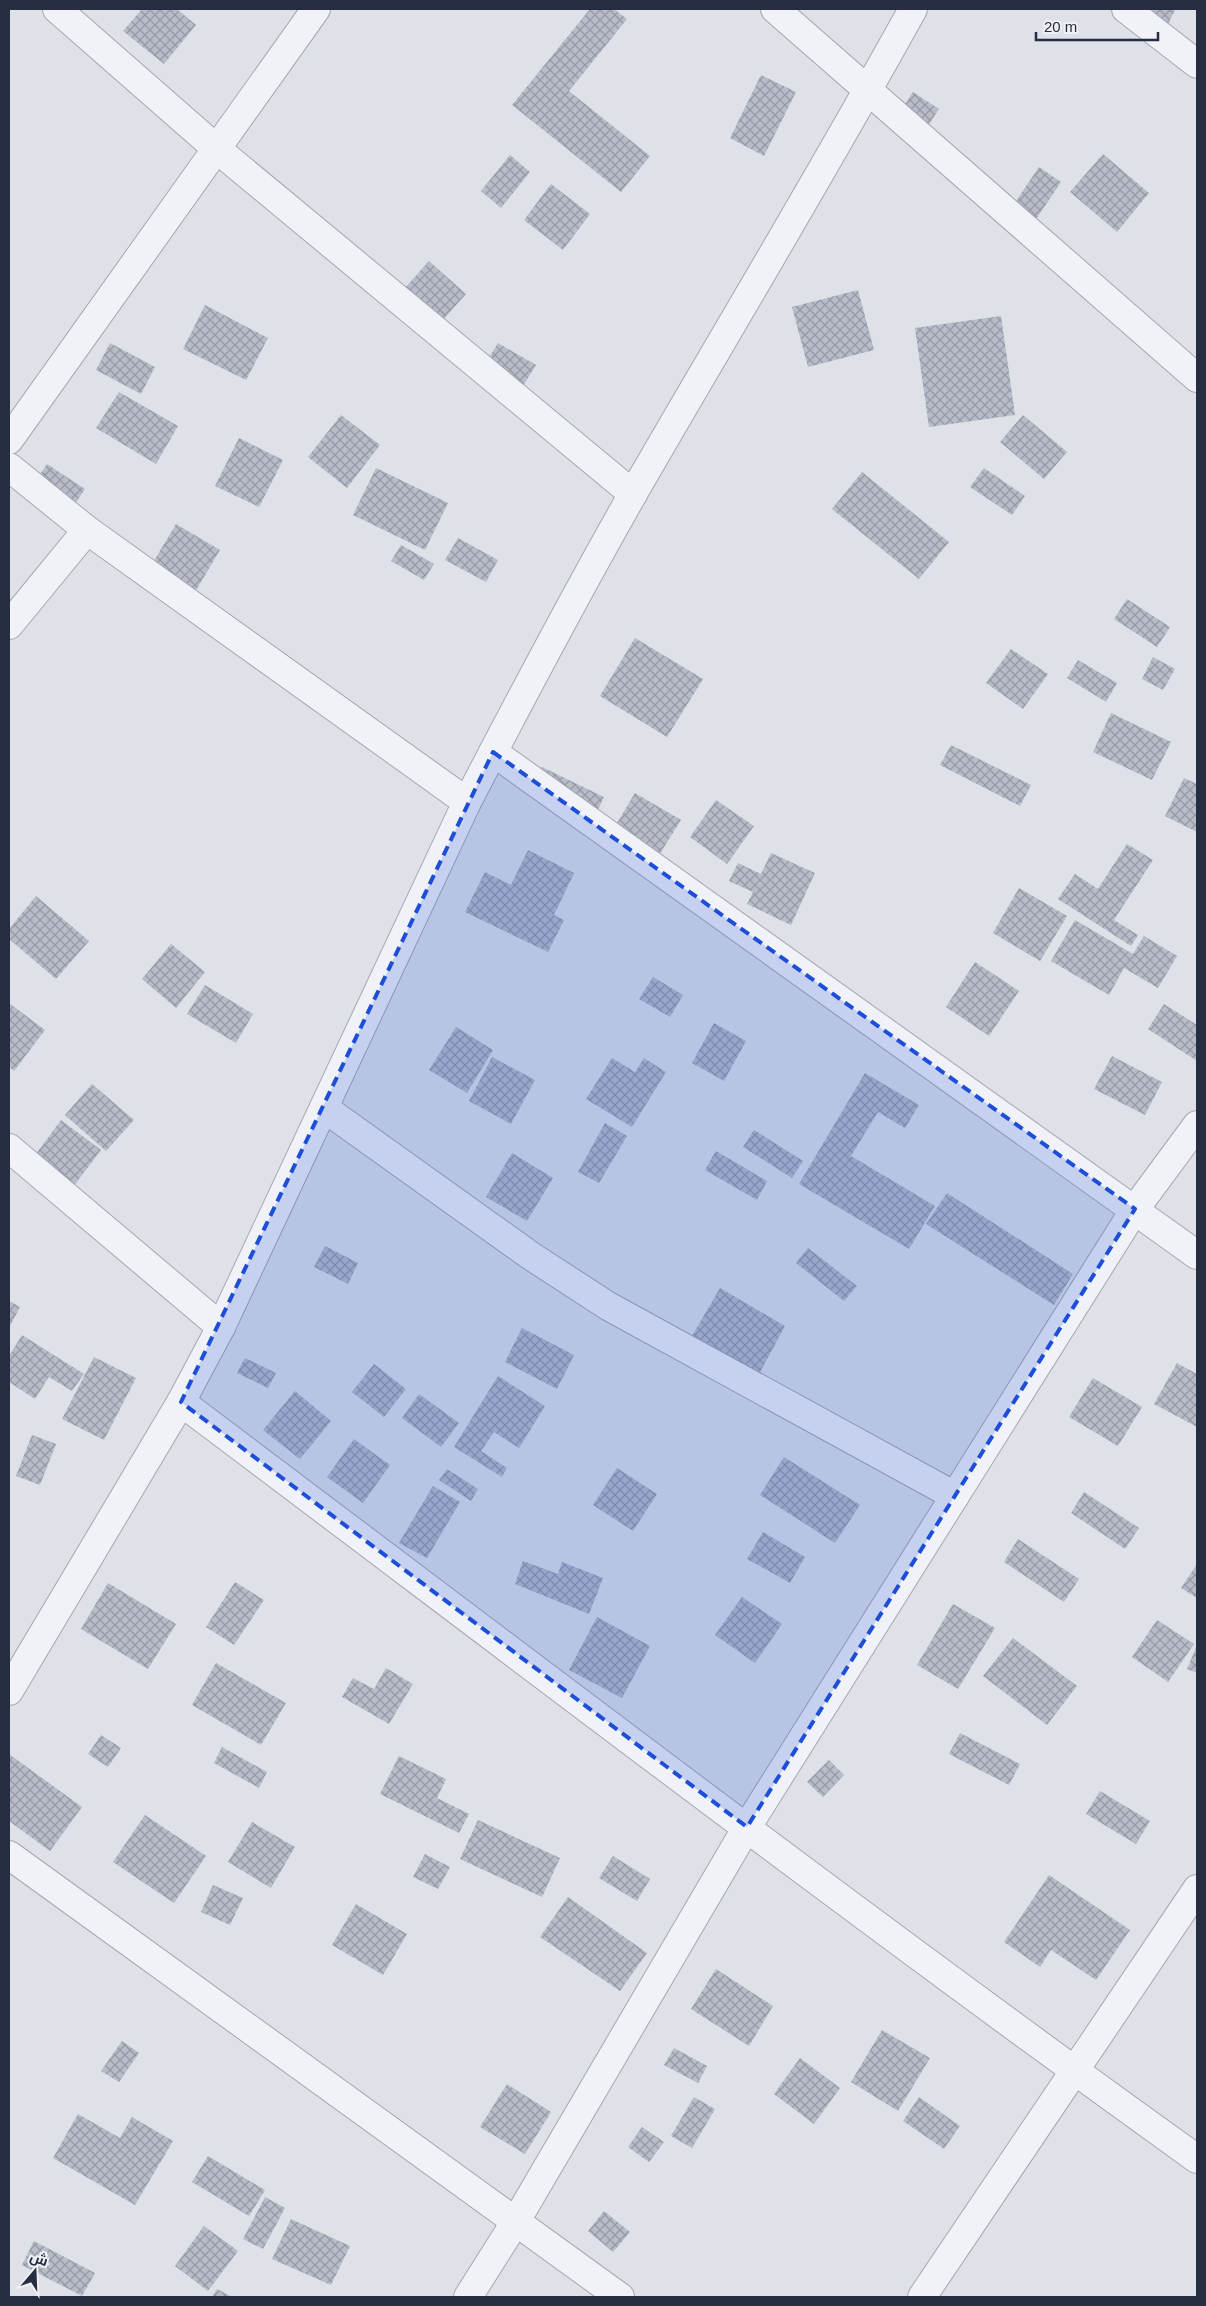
<svg xmlns="http://www.w3.org/2000/svg" width="1206" height="2306" viewBox="0 0 1206 2306" font-family="Helvetica,Cairo,sans-serif">
<style>
.building{fill:url(#building-cross-hatch)}
.lines{fill:none;stroke-linecap:round;stroke-linejoin:round}
.street-casing{stroke:#a3a7b2;stroke-width:30}
.street{stroke:#f1f2f7;stroke-width:28}
.marked{fill:#1d4ed8;fill-opacity:0.2;stroke:#1d4ed8;stroke-width:4;stroke-dasharray:10 6;stroke-linejoin:round}
</style>
<defs>
<pattern id="building-cross-hatch" width="8" height="8" patternUnits="userSpaceOnUse" patternTransform="scale(1.25)"><rect width="8" height="8" fill="#b8bcc8"/><path d="M0 0l8 8M0 8l8-8" fill="none" stroke="#9699a4"/></pattern>
</defs>
<rect width="100%" height="100%" fill="#dee1e8"/>
<g class="building">
<path d="M142 9H177L196 25 164 64 123 31Z"/>
<path d="M590 9H614L627 19 569 91 650 156 621 192 512 105Z"/>
<path d="M1143 9H1173L1175 10 1166 28Z"/>
<path d="M761 75 796 92 764 156 730 138Z"/>
<path d="M913 92 939 109 922 135 896 118Z"/>
<path d="M1103 154 1149 193 1117 232 1070 192Z"/>
<path d="M510 155 530 172 501 208 481 191Z"/>
<path d="M1039 167 1061 182 1028 231 1006 216Z"/>
<path d="M551 184 590 214 563 250 524 220Z"/>
<path d="M429 261 466 294 433 331 396 298Z"/>
<path d="M858 290 874 350 808 367 792 307Z"/>
<path d="M205 305 268 338 246 380 183 349Z"/>
<path d="M1001 316 1015 415 929 427 915 328Z"/>
<path d="M110 343 155 367 141 394 96 370Z"/>
<path d="M498 343 536 365 520 391 482 369Z"/>
<path d="M119 392 178 426 156 464 96 428Z"/>
<path d="M341 415 380 445 347 488 308 457Z"/>
<path d="M1023 415 1067 452 1044 479 1000 442Z"/>
<path d="M239 438 283 460 259 507 215 486Z"/>
<path d="M47 464 85 489 71 510 33 485Z"/>
<path d="M376 468 448 503 425 550 353 515Z"/>
<path d="M984 468 1025 496 1012 515 970 487Z"/>
<path d="M862 472 949 542 919 579 832 509Z"/>
<path d="M176 524 220 550 192 597 148 571Z"/>
<path d="M458 538 498 560 486 582 445 560Z"/>
<path d="M401 545 434 564 424 580 391 561Z"/>
<path d="M1127 599 1170 627 1157 647 1114 619Z"/>
<path d="M635 638 703 679 667 737 600 696Z"/>
<path d="M1011 649 1048 674 1023 709 986 683Z"/>
<path d="M1153 657 1175 669 1163 690 1142 679Z"/>
<path d="M1078 660 1117 683 1106 702 1067 678Z"/>
<path d="M1111 713 1171 742 1152 780 1093 752Z"/>
<path d="M951 745 1031 785 1020 806 940 765Z"/>
<path d="M542 767 604 797 591 825 529 796Z"/>
<path d="M1184 778 1197 784V832L1165 816Z"/>
<path d="M635 793 681 820 656 860 611 833Z"/>
<path d="M716 800 754 826 727 864 690 837Z"/>
<path d="M1127 844 1153 860 1114 920 1138 935 1131 946 1058 899 1075 874 1098 889Z"/>
<path d="M528 850 574 873 554 915 564 920 548 952 465 912 485 872 511 885Z"/>
<path d="M771 853 815 873 791 925 747 904 753 892 729 881 738 863 761 874Z"/>
<path d="M1019 888 1067 916 1040 961 993 933Z"/>
<path d="M36 896 89 941 56 979 9 939V929Z"/>
<path d="M1075 920 1133 954 1144 936 1177 956 1158 988 1124 968 1109 995 1051 961Z"/>
<path d="M171 944 205 972 176 1008 142 979Z"/>
<path d="M975 962 1019 991 989 1036 946 1007Z"/>
<path d="M653 977 683 995 670 1017 639 999Z"/>
<path d="M205 985 253 1014 236 1043 187 1014Z"/>
<path d="M9 1003 45 1030 14 1071 9 1067Z"/>
<path d="M1164 1004 1197 1025V1061L1148 1029Z"/>
<path d="M714 1023 746 1041 724 1081 692 1063Z"/>
<path d="M456 1027 493 1050 467 1093 429 1070Z"/>
<path d="M1112 1056 1162 1082 1145 1115 1094 1089Z"/>
<path d="M492 1057 535 1080 511 1124 469 1101Z"/>
<path d="M612 1058 635 1072 644 1058 666 1072 632 1127 586 1099Z"/>
<path d="M865 1073 919 1105 905 1128 878 1112 851 1156 935 1206 909 1249 799 1184Z"/>
<path d="M92 1084 134 1120 106 1151 65 1115Z"/>
<path d="M61 1120 101 1150 73 1187 33 1158Z"/>
<path d="M605 1123 627 1136 599 1183 578 1172Z"/>
<path d="M754 1130 803 1161 792 1178 743 1147Z"/>
<path d="M716 1151 767 1181 757 1200 705 1170Z"/>
<path d="M512 1153 553 1178 527 1221 486 1197Z"/>
<path d="M947 1193 1073 1274 1054 1305 926 1224Z"/>
<path d="M325 1246 358 1263 348 1284 314 1267Z"/>
<path d="M808 1248 857 1286 844 1301 796 1263Z"/>
<path d="M720 1288 785 1326 759 1374 692 1336Z"/>
<path d="M9 1301 20 1307 9 1328Z"/>
<path d="M522 1328 574 1355 557 1389 505 1362Z"/>
<path d="M22 1335 84 1374 72 1391 49 1377 35 1399 9 1382V1356Z"/>
<path d="M94 1357 136 1378 104 1440 62 1419Z"/>
<path d="M245 1358 276 1373 268 1388 237 1373Z"/>
<path d="M1177 1363 1197 1374V1427L1154 1404Z"/>
<path d="M374 1364 406 1389 384 1417 352 1392Z"/>
<path d="M498 1376 545 1406 519 1448 494 1432 481 1451 507 1468 502 1477 454 1447Z"/>
<path d="M1093 1378 1142 1407 1118 1446 1069 1417Z"/>
<path d="M295 1391 331 1421 300 1459 263 1430Z"/>
<path d="M419 1394 459 1423 441 1447 402 1418Z"/>
<path d="M32 1435 56 1444 40 1485 16 1476Z"/>
<path d="M354 1439 390 1465 363 1503 327 1477Z"/>
<path d="M784 1457 860 1505 835 1543 760 1495Z"/>
<path d="M617 1468 657 1494 633 1531 593 1505Z"/>
<path d="M447 1469 478 1489 471 1501 439 1480Z"/>
<path d="M433 1486 460 1502 427 1558 399 1543Z"/>
<path d="M1084 1492 1139 1528 1125 1549 1071 1513Z"/>
<path d="M763 1532 805 1557 790 1583 747 1559Z"/>
<path d="M1018 1539 1079 1579 1064 1602 1004 1562Z"/>
<path d="M523 1561 558 1574 562 1562 603 1578 589 1614 515 1584Z"/>
<path d="M1197 1564V1598L1181 1588Z"/>
<path d="M235 1582 264 1600 234 1645 206 1627Z"/>
<path d="M108 1583 176 1624 148 1669 81 1629Z"/>
<path d="M742 1597 782 1624 755 1663 715 1635Z"/>
<path d="M953 1604 995 1628 958 1689 917 1665Z"/>
<path d="M597 1617 650 1646 622 1698 569 1670Z"/>
<path d="M1157 1620 1194 1644 1168 1682 1132 1657Z"/>
<path d="M1013 1638 1077 1686 1047 1725 983 1676Z"/>
<path d="M1197 1645V1673L1187 1669Z"/>
<path d="M216 1663 286 1703 261 1745 192 1705Z"/>
<path d="M386 1668 413 1684 389 1724 342 1697 353 1678 374 1689Z"/>
<path d="M960 1733 1020 1764 1009 1785 949 1754Z"/>
<path d="M101 1735 121 1748 108 1767 88 1754Z"/>
<path d="M222 1747 267 1772 259 1788 214 1763Z"/>
<path d="M9 1754 82 1807 50 1851 9 1821Z"/>
<path d="M399 1756 446 1779 437 1798 469 1814 459 1833 380 1794Z"/>
<path d="M829 1760 844 1775 823 1797 807 1782Z"/>
<path d="M1100 1791 1150 1821 1136 1844 1086 1814Z"/>
<path d="M145 1815 206 1856 174 1903 113 1862Z"/>
<path d="M478 1820 560 1858 542 1897 460 1859Z"/>
<path d="M252 1822 295 1847 271 1888 228 1862Z"/>
<path d="M425 1854 450 1867 438 1889 413 1877Z"/>
<path d="M613 1856 650 1879 637 1901 599 1878Z"/>
<path d="M1049 1875 1130 1930 1096 1980 1051 1950 1040 1967 1004 1942Z"/>
<path d="M213 1885 243 1898 230 1925 201 1912Z"/>
<path d="M568 1897 647 1953 620 1991 540 1937Z"/>
<path d="M356 1904 407 1934 383 1975 332 1945Z"/>
<path d="M716 1969 773 2006 749 2046 691 2009Z"/>
<path d="M882 2030 930 2058 898 2111 851 2082Z"/>
<path d="M122 2041 139 2053 119 2082 101 2071Z"/>
<path d="M674 2048 707 2066 698 2083 664 2065Z"/>
<path d="M800 2058 840 2088 814 2124 774 2094Z"/>
<path d="M507 2084 551 2112 525 2154 480 2127Z"/>
<path d="M694 2097 715 2109 692 2148 671 2136Z"/>
<path d="M919 2097 960 2126 944 2149 903 2121Z"/>
<path d="M78 2114 120 2138 132 2117 173 2141 135 2205 53 2158Z"/>
<path d="M642 2127 664 2142 649 2162 628 2147Z"/>
<path d="M208 2156 265 2190 249 2216 192 2182Z"/>
<path d="M265 2197 285 2208 263 2249 243 2239Z"/>
<path d="M604 2211 630 2232 613 2252 588 2231Z"/>
<path d="M291 2219 350 2246 331 2285 272 2259Z"/>
<path d="M204 2226 238 2251 208 2291 175 2266Z"/>
<path d="M34 2241 95 2273 82 2296 22 2265Z"/>
<path d="M217 2289 232 2297H212Z"/>
</g>
<g class="lines">
<defs>
<g id="street">
<path d="M57 9 218 150 633 494"/>
<path d="M775 9 1197 378"/>
<path d="M1126 9 1197 64"/>
<path d="M9 440 316 9"/>
<path d="M9 467 87 530 467 802"/>
<path d="M9 625 87 530"/>
<path d="M493 752 1197 1255"/>
<path d="M324 1108 531 1256 608 1306 955 1496"/>
<path d="M9 1148 221 1327"/>
<path d="M181 1402C519 1656 854 1913 1197 2159"/>
<path d="M9 1691 181 1402 221 1327 467 802C521 698 576 594 634 492 727 331 823 172 913 9"/>
<path d="M9 1855 620 2297"/>
<path d="M468 2297 516 2221 747 1827 1135 1209 1197 1125"/>
<path d="M922 2297 1197 1889"/>
</g>
</defs>
<use href="#street" class="street-casing"/>
<use href="#street" class="street"/>
</g>
<path class="marked" d="M493 752 1135 1209 747 1827 181 1402Z"/>
<rect width="1206" height="2306" fill="none" stroke="#272d40" stroke-width="20"/>
<g transform="translate(35 2271) rotate(19)" stroke="#eef0f6" stroke-width="4" paint-order="stroke">
<path d="M0-4L9 19L0 12L-9 19Z" fill="#272d40"/>
<text y="-8" font-size="14" font-weight="bold" text-anchor="middle" fill="#272d40">ش</text>
</g>
<path d="M1036 32v8h122v-8" fill="none" stroke="#272d40" stroke-width="2.5"/>
<text x="1044" y="32" font-size="15" fill="#272d40" stroke="#eef0f6" stroke-width="4" paint-order="stroke">20 m</text>
</svg>
